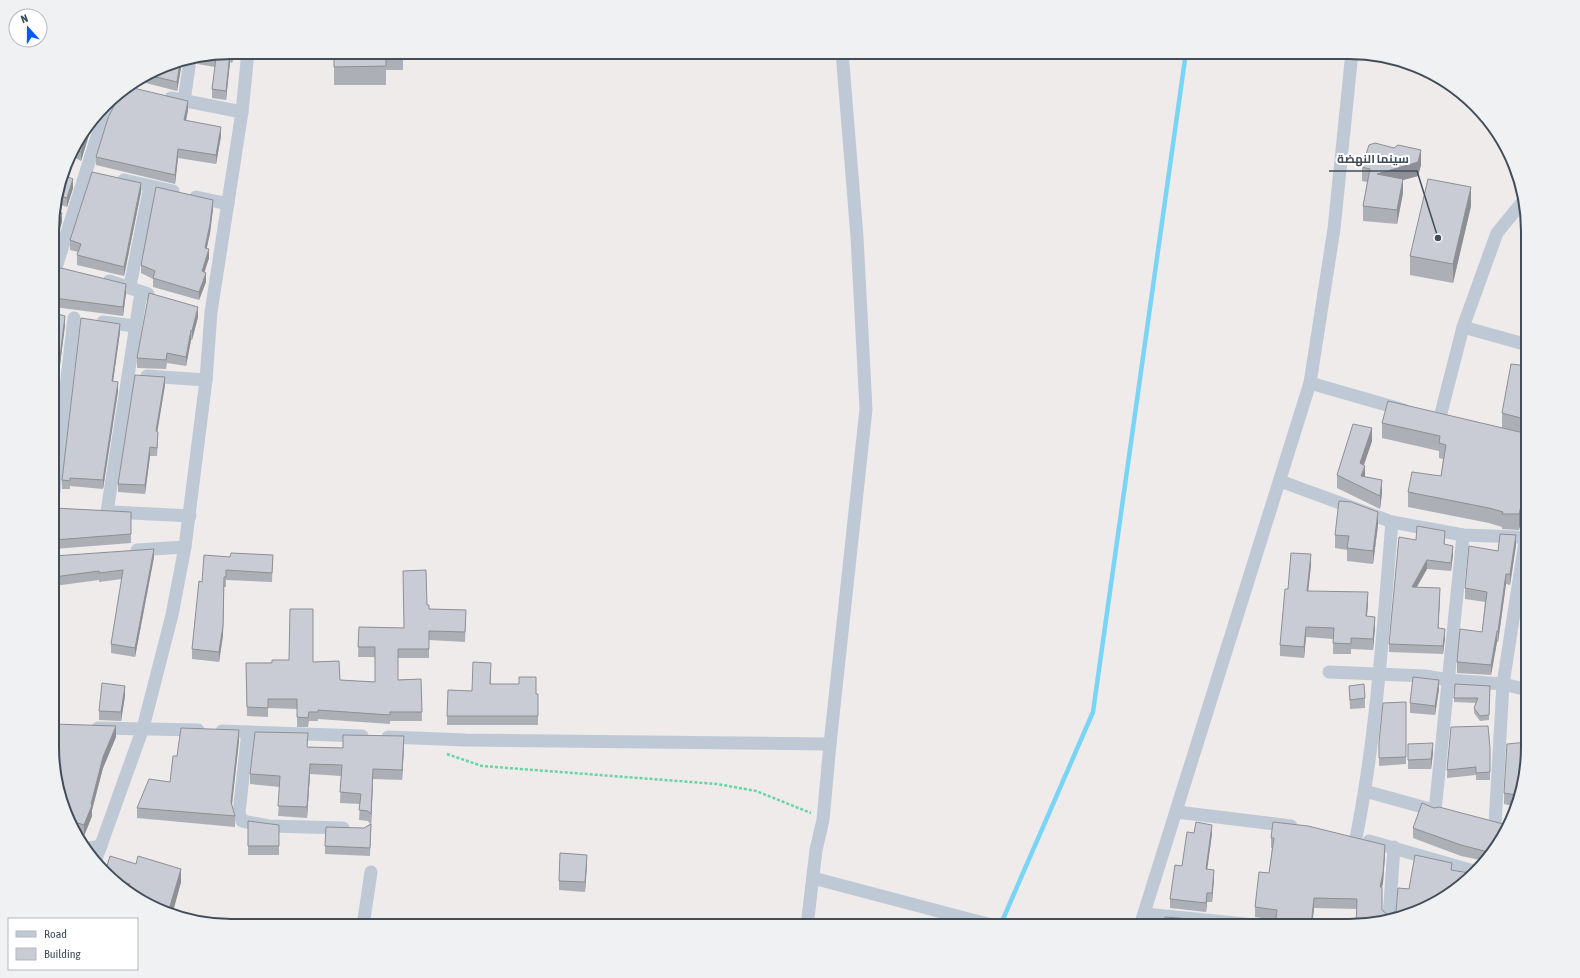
<svg xmlns="http://www.w3.org/2000/svg" width="1580" height="978" viewBox="0 0 1580 978" font-family="'Asap Condensed',Cairo,sans-serif">
<style>
.lines{fill:none;stroke-linecap:round;stroke-linejoin:round}
.stream{stroke:#79d4f6;stroke-width:4.5}
.path{stroke:#66d5a5;stroke-width:2.5;stroke-dasharray:3 2;stroke-linecap:butt}
.street{stroke:#bfc9d5;stroke-width:13}
.wall{fill:#adafb6}
.shaded-wall{fill:#8d8f94}
.building{fill:#c9ccd4;stroke:#8d8f94}
.rim{fill:none;stroke:#424d5a;stroke-width:2}
.leader{fill:none;stroke:#424d5a;stroke-width:1.5}
.callout-dot{fill:#424d5a;stroke:#fff;stroke-width:1.5}
.callout-label{font-size:12px;text-anchor:middle;font-weight:bold;fill:#424d5a;stroke:#fff;stroke-width:4;stroke-linejoin:round;paint-order:stroke}
</style>
<rect width="100%" height="100%" fill="#eeebea"/>
<g class="lines">
<path class="stream" d="M1000 926 1093 712 1186 52"/>
<path class="path" d="M447 754 482 766 717 784 756 791 811 813"/>
<g class="street">
<path d="M171 98 242 112"/>
<path d="M184 101 190 60"/>
<path d="M124 180 173 191"/>
<path d="M196 197 228 204"/>
<path d="M1524 200 1497 233 1463 327 1528 345"/>
<path d="M54 274 101 124 114 96"/>
<path d="M109 281 148 294"/>
<path d="M130 286 150 186"/>
<path d="M103 322 135 326"/>
<path d="M147 376 206 380"/>
<path d="M1310 383 1404 410"/>
<path d="M1439 421 1463 327"/>
<path d="M1280 481 1392 522 1463 535 1518 537"/>
<path d="M54 492 74 318"/>
<path d="M107 512 141 292"/>
<path d="M113 512 190 516"/>
<path d="M137 550 185 547"/>
<path d="M1329 672 1425 676 1449 680 1503 684 1528 690"/>
<path d="M98 728 198 730"/>
<path d="M222 731 362 736"/>
<path d="M248 732 239 813 242 821 269 826 343 828"/>
<path d="M388 737 466 740 830 744"/>
<path d="M1365 791 1437 811"/>
<path d="M1435 811 1463 535"/>
<path d="M1177 812 1291 826"/>
<path d="M1495 824 1503 684 1528 522"/>
<path d="M1356 838C1377 734 1383 627 1392 522"/>
<path d="M1369 841 1477 872"/>
<path d="M85 849 101 846"/>
<path d="M96 859 143 728 172 615 185 547 206 380 211 312 242 112 248 52"/>
<path d="M813 878 995 926"/>
<path d="M1145 914 1265 926"/>
<path d="M1389 917 1394 847"/>
<path d="M363 926 371 872"/>
<path d="M807 926 816 850 823 820 830 744 866 409 857 237 842 52"/>
<path d="M1140 926 1310 383 1334 229 1352 52"/>
</g>
</g>
<g class="wall">
<path d="M231 52H234L232 63 230 62 226 100 212 98V89L215 67 197 64V59Z"/>
<path d="M334 52H403V70H386V85H334Z"/>
<path d="M182 62 177 91 138 81 163 66Z"/>
<path d="M188 110 186 121 221 136 216 164 178 158 175 184 96 165V157Z"/>
<path d="M93 122 81 161 70 155 71 152Z"/>
<path d="M1421 165 1418 176 1403 180V193L1397 224 1363 221V206L1367 182 1362 181V167Z"/>
<path d="M63 175 73 188 67 207 55 203Z"/>
<path d="M141 192 124 276 77 265V255L78 252 70 250V240Z"/>
<path d="M1471 206 1453 283 1410 275V256Z"/>
<path d="M213 209 210 233 206 248 209 258 204 272 206 282 199 300 153 287V279L141 273V265Z"/>
<path d="M54 272 126 293 123 316 54 307Z"/>
<path d="M1528 273V305L1521 303V294Z"/>
<path d="M54 313 65 325 60 365 54 366Z"/>
<path d="M198 317 192 340H191L186 366 167 363 166 369 137 368V358Z"/>
<path d="M120 332 113 381 118 391 103 489 70 486V489H62V480Z"/>
<path d="M1528 366V434L1502 428V413Z"/>
<path d="M165 385 157 431 158 440 157 456H150L145 494 118 492V484Z"/>
<path d="M1382 423 1528 434 1522 517 1519 530 1502 529V527L1489 523 1408 507V492L1441 476 1443 459 1439 458V451L1382 438Z"/>
<path d="M1372 441 1364 465 1365 477 1382 493 1380 509 1337 488V475Z"/>
<path d="M54 508 131 512V543L54 549Z"/>
<path d="M1378 525 1373 564 1347 561V550L1335 548V535Z"/>
<path d="M1416 540H1445V544L1453 554 1451 571 1427 569 1417 587 1440 596 1438 628 1445 638 1443 654 1389 652V644Z"/>
<path d="M1516 545 1510 585 1506 584 1498 642H1497L1491 675 1457 673V662L1482 632 1485 602 1465 599V588L1498 551Z"/>
<path d="M273 555 272 582 226 580V587H224L223 635 219 662 192 659V649L202 582 230 557Z"/>
<path d="M54 556 154 557 135 657 111 653V644L122 579 99 582V580L54 586Z"/>
<path d="M1311 565 1308 591 1368 603 1367 616 1375 628 1373 650 1351 649V654H1333V639L1306 637 1304 658 1280 656V645L1288 589Z"/>
<path d="M427 605 429 609 466 619 465 642 429 640V658H398V680L421 679 422 721H390V724L318 719V721H309L308 727H297V709L268 708V717L247 716 246 663 313 662 340 680 375 682V657H358L359 627 404 628Z"/>
<path d="M491 672V684L536 694H538V725H447V716Z"/>
<path d="M1349 686 1365 698V708L1350 709Z"/>
<path d="M1490 686 1489 720 1480 721 1474 713V708L1476 703 1454 702V698Z"/>
<path d="M1439 689 1435 715 1410 713V703Z"/>
<path d="M125 696 121 721 99 720V711Z"/>
<path d="M1406 702V764L1379 766V742Z"/>
<path d="M1528 734V758L1513 806 1504 804V793L1528 742Z"/>
<path d="M116 737 103 768 92 810V816L84 836 78 834 54 770Z"/>
<path d="M239 741 232 805 235 816V827L137 818V808L170 782 177 756Z"/>
<path d="M1408 744 1433 753 1431 769H1408Z"/>
<path d="M307 747 343 748 404 747 402 780 373 779 370 856 325 854V846L364 828 370 824 368 821 359 820 360 804 340 803 341 776 310 774 307 818 278 816 280 787 250 784V774Z"/>
<path d="M1490 748V780H1476V775L1447 778V770Z"/>
<path d="M1434 808 1504 837 1485 861 1461 856 1413 838V828Z"/>
<path d="M248 821 279 825V855H248Z"/>
<path d="M1194 833 1212 834 1207 869 1214 879 1212 902H1207L1206 912 1170 908V899Z"/>
<path d="M1271 838 1385 855 1383 883 1382 887V910L1388 915 1439 902 1360 926 1356 909 1314 908 1312 926H1275L1276 920 1255 917V907L1269 873 1272 848H1271Z"/>
<path d="M136 864 181 882 172 915 141 902 106 869Z"/>
<path d="M587 864 585 892 559 890V881Z"/>
</g>
<g class="shaded-wall">
<path d="M232 52H234L232 63Z"/>
<path d="M230 53V62L226 100V91Z"/>
<path d="M180 62H182L177 91V82Z"/>
<path d="M188 101V110L184 129V120Z"/>
<path d="M93 122 81 161V152L89 128Z"/>
<path d="M221 127V136L216 164V155Z"/>
<path d="M178 149V158L175 184V175Z"/>
<path d="M1421 150V165L1418 176 1403 180V193L1397 224V210L1377 174Z"/>
<path d="M73 179V188L67 207V198Z"/>
<path d="M141 183V192L124 276V267Z"/>
<path d="M1471 187V206L1453 283V264Z"/>
<path d="M213 200V209L210 233 205 257V248Z"/>
<path d="M62 213V222L54 249V240Z"/>
<path d="M209 249V258L202 280V271Z"/>
<path d="M206 273V282L199 300V292Z"/>
<path d="M126 284V293L123 316V307Z"/>
<path d="M198 307V317L192 340V331Z"/>
<path d="M65 316V325L60 365V357Z"/>
<path d="M120 324V332L112 389V381Z"/>
<path d="M191 330V340L186 366V357Z"/>
<path d="M59 372V381L54 426V417Z"/>
<path d="M165 377V385L156 440V431Z"/>
<path d="M118 382V391L103 489V480Z"/>
<path d="M1372 428V441L1360 476V463Z"/>
<path d="M150 447V456L145 494V485Z"/>
<path d="M1365 466V479L1361 476Z"/>
<path d="M1382 480V493L1380 509V496Z"/>
<path d="M1528 500V515L1522 517 1519 530V514L1522 502Z"/>
<path d="M1378 512V525L1373 564V551Z"/>
<path d="M1516 535V545L1510 585V574Z"/>
<path d="M1453 546V554L1451 571V563Z"/>
<path d="M154 549V557L135 657V648Z"/>
<path d="M1311 554V565L1307 602V591Z"/>
<path d="M1427 560V569L1412 595V587Z"/>
<path d="M1506 574V584L1498 642V631Z"/>
<path d="M224 577 223 635 219 662V652Z"/>
<path d="M1440 588V596L1438 637V628Z"/>
<path d="M1368 592V603L1366 626V616Z"/>
<path d="M1375 617V628L1373 650V639Z"/>
<path d="M1306 627V637L1304 658V647Z"/>
<path d="M1445 629V638L1443 654V646Z"/>
<path d="M1497 631V642L1491 675V665Z"/>
<path d="M1439 680V689L1435 715V706Z"/>
<path d="M125 686V696L121 721V712Z"/>
<path d="M116 726V737L103 768 92 810V816L84 836V825L91 804 103 757Z"/>
<path d="M239 730V741L231 812V802Z"/>
<path d="M404 736V747L402 780V770Z"/>
<path d="M1433 743V753L1431 769V759Z"/>
<path d="M310 764V774L307 818V807Z"/>
<path d="M373 769V779L371 825V814Z"/>
<path d="M78 823V834L76 829Z"/>
<path d="M1212 825V834L1206 878V869Z"/>
<path d="M1385 845V855L1383 883 1382 887V919L1380 887Z"/>
<path d="M587 855V864L585 892V882Z"/>
<path d="M181 869V882L172 915 168 913Z"/>
<path d="M1214 870V879L1212 902V893Z"/>
<path d="M1207 893V902L1206 912V903Z"/>
<path d="M1314 898V908L1312 926H1311Z"/>
</g>
<g class="building">
<path d="M231 52H232V54L230 53 226 91 212 89 216 58 207 57Z"/>
<path d="M334 52H386V66L334 67Z"/>
<path d="M180 62 177 82 148 75 163 66Z"/>
<path d="M129 87 188 101 184 120 221 127 216 155 178 149 175 175 96 157 108 118 121 92Z"/>
<path d="M89 128 81 152 73 148Z"/>
<path d="M1375 143 1394 148 1398 145 1421 150 1418 162 1377 174 1403 179 1397 210 1363 206 1370 169 1362 167 1369 145Z"/>
<path d="M92 172 141 183 124 267 77 255 81 244 70 240Z"/>
<path d="M63 175 73 179 67 198 58 195Z"/>
<path d="M1428 179 1471 187 1453 264 1410 256Z"/>
<path d="M156 187 213 200 210 224 205 248 209 249 202 271 206 273 199 292 153 278 155 271 141 265Z"/>
<path d="M54 209 62 213 54 240Z"/>
<path d="M61 268 126 284 123 307 54 298V272L55 273Z"/>
<path d="M1526 273H1528V295L1521 294Z"/>
<path d="M149 293 198 307 192 331 191 330 186 357 167 353 166 360 137 358Z"/>
<path d="M54 313 65 316 60 357H54Z"/>
<path d="M81 318 120 324 112 381 118 382 103 480 70 478V481L62 480Z"/>
<path d="M1511 364 1528 366V420L1502 413Z"/>
<path d="M54 371 59 372 54 417Z"/>
<path d="M135 375 165 377 156 431 158 432 157 448 150 447 145 485 118 484Z"/>
<path d="M1388 401 1528 434V444L1527 448H1528V500L1522 502 1519 514H1502L1503 512 1489 508 1408 492 1412 472 1441 476 1446 445 1439 443 1440 436 1382 423Z"/>
<path d="M1353 424 1372 428 1360 463 1365 466 1361 476 1382 480 1380 496 1337 475Z"/>
<path d="M1339 501 1351 502 1378 512 1373 551 1347 548 1349 536 1335 535Z"/>
<path d="M54 508 131 512V534L54 540Z"/>
<path d="M1417 526 1445 531 1444 544 1453 546 1451 563 1427 560 1412 587 1440 588 1438 628 1445 629 1443 646 1389 644 1399 537 1416 540Z"/>
<path d="M1500 534 1516 535 1510 574H1506L1498 631H1497L1491 665 1457 662 1460 629 1482 632 1487 592 1465 588 1469 546 1498 551Z"/>
<path d="M154 549 135 648 111 644 123 570 99 573V571L54 577V556Z"/>
<path d="M231 553 273 555 272 573 226 570V577H224L223 626 219 652 192 649 199 581 202 582 204 555 230 557Z"/>
<path d="M1291 553 1311 554 1307 591 1368 592 1366 616 1375 617 1373 639 1351 638V644L1333 643 1334 628 1306 627 1304 647 1280 645 1285 589H1288Z"/>
<path d="M426 570 427 605H429V609L466 610 465 632 429 631V649H398V680L421 679 422 712H390V715L318 710V712H309L308 718 297 717V699H268V708L247 707 246 663H272V660H289L290 609H313V662L339 661 340 680 375 682V647H358L359 627 404 628 403 571Z"/>
<path d="M473 662 491 663 490 684H519V677H536V694H538V716H447L448 690 472 691Z"/>
<path d="M1413 677 1439 680 1435 706 1410 703Z"/>
<path d="M102 683 125 686 121 712 99 711Z"/>
<path d="M1364 684 1365 698 1350 700 1349 686Z"/>
<path d="M1455 684 1490 686 1489 715 1480 716 1474 708 1478 698H1454Z"/>
<path d="M1406 702V757L1379 758V742L1383 703Z"/>
<path d="M54 724 116 726 103 757 91 804 92 805 84 825 78 823 76 829 54 770Z"/>
<path d="M1488 726 1490 748V772L1476 773V767L1447 770 1451 727Z"/>
<path d="M181 728 239 730 231 802 235 816 137 808 149 779 170 782 173 756H177Z"/>
<path d="M255 732 308 733 307 747 343 748V735L404 736 402 770 373 769 371 814 368 811 359 810 361 794 340 792 342 765 310 764 307 807 278 806 280 776 250 774Z"/>
<path d="M1528 742V758L1516 795 1504 793 1507 744Z"/>
<path d="M1433 743 1431 759 1408 760V744Z"/>
<path d="M1422 803 1434 808 1439 807 1507 825 1504 837 1492 853 1461 845 1413 828Z"/>
<path d="M248 821 279 825V846H248Z"/>
<path d="M1196 822 1212 825 1206 869 1214 870 1212 893H1207L1206 903 1170 899 1175 865 1182 866 1187 832 1194 833Z"/>
<path d="M1273 822 1308 826 1385 845 1383 873 1380 887H1382V910L1388 915 1396 911 1398 888 1409 889 1415 855 1452 863 1451 870 1475 874 1439 902 1360 926H1356L1357 899 1314 898 1311 926H1275L1277 910 1255 907 1259 872 1269 873 1274 838H1271Z"/>
<path d="M371 824 370 848 325 846 326 827 364 828Z"/>
<path d="M560 853 587 855 585 882 559 881Z"/>
<path d="M110 856 136 864 138 856 181 869 168 913 141 902 128 889 130 884 119 881 106 869Z"/>
<path d="M1165 917 1204 920 1209 921V922L1230 925V926H1164Z"/>
</g>
<path d="M0 0H1580V978H0ZM231 59H1349A172 172 0 0 1 1521 231V747A172 172 0 0 1 1349 919H231A172 172 0 0 1 59 747V231A172 172 0 0 1 231 59Z" fill="#f0f1f2" fill-rule="evenodd"/>
<path class="rim" d="M231 59H1349A172 172 0 0 1 1521 231V747A172 172 0 0 1 1349 919H231A172 172 0 0 1 59 747V231A172 172 0 0 1 231 59Z"/>
<path class="leader" d="M1438 238L1417 171H1329"/>
<circle class="callout-dot" cx="1438" cy="238" r="4"/>
<g class="callout-label">
<text x="1373" y="163">سينما النهضة</text>
</g>
<rect x="8" y="918" width="130" height="52" fill="#ffffff" stroke="#b3b8bd"/>
<rect x="16" y="931" width="20" height="6" fill="#bfc9d5" stroke="#b3b8bd"/>
<text x="44" y="938" font-size="12" fill="#424d5a">Road</text>
<rect x="16" y="948" width="20" height="12" fill="#c9ccd4" stroke="#b3b8bd"/>
<text x="44" y="958" font-size="12" fill="#424d5a">Building</text>
<g transform="translate(28 28) rotate(339)"><circle r="19" fill="#ffffff" stroke="#b3b8bd"/>
<path d="M0-3L7 15L0 10L-7 15Z" fill="#045bef"/>
<text y="-6" font-size="11" font-weight="bold" text-anchor="middle" fill="#424d5a">N</text>
</g>
</svg>
